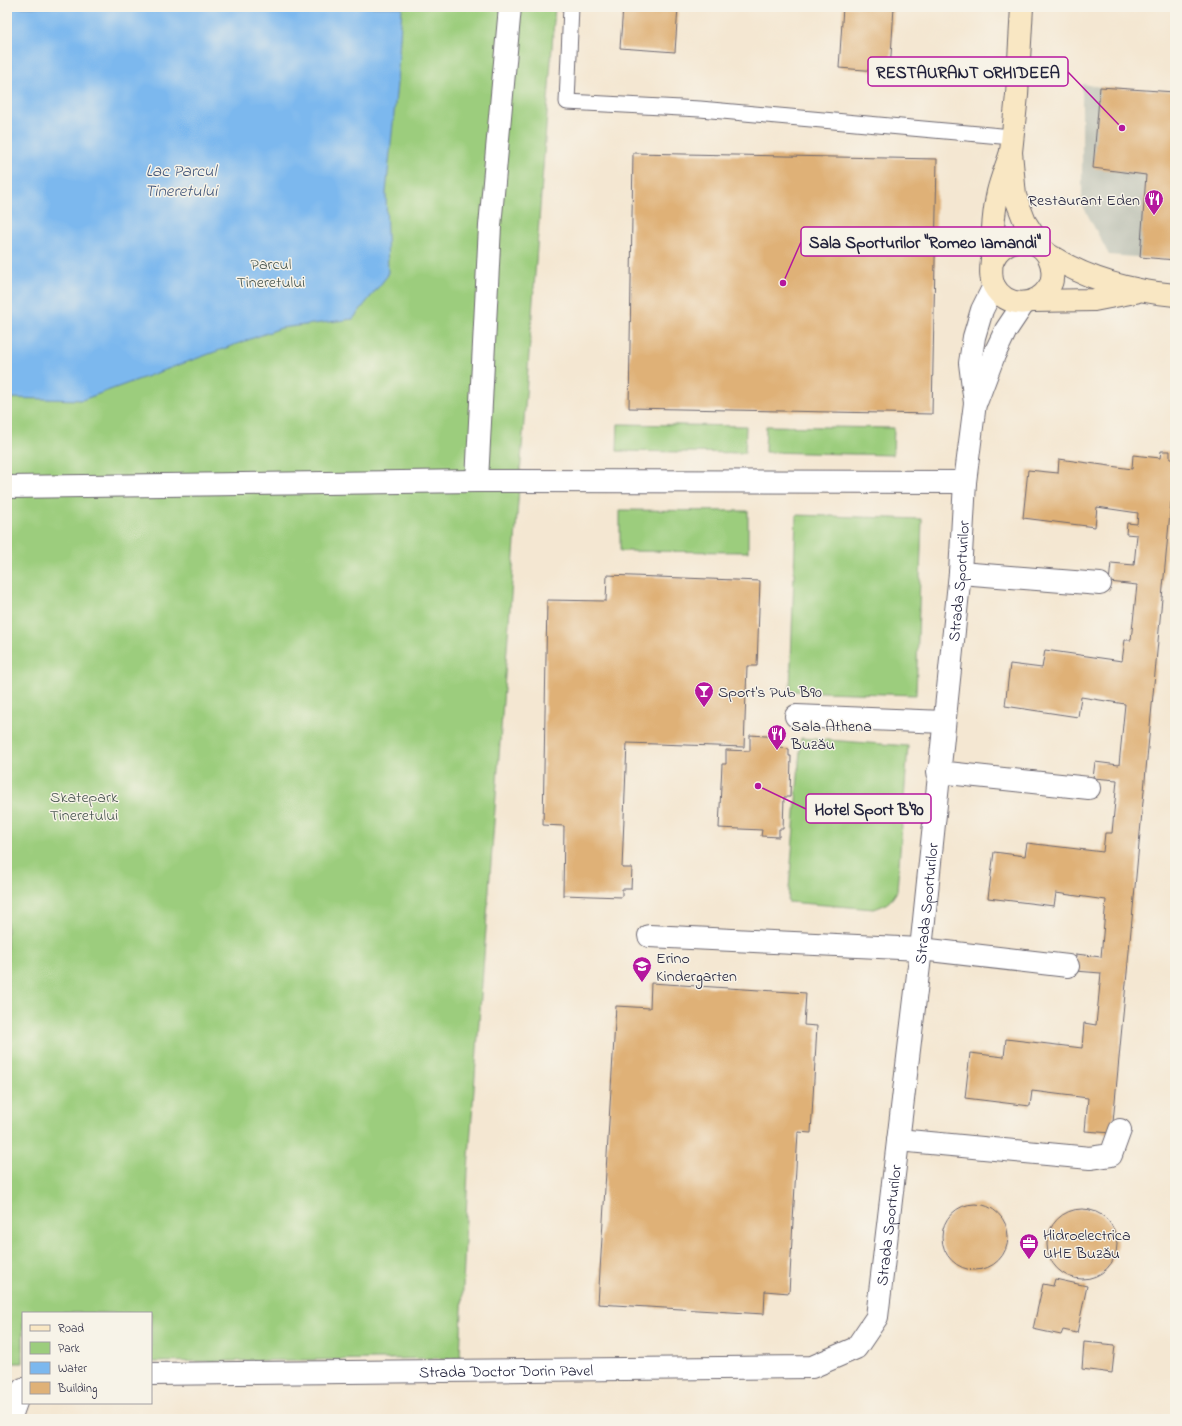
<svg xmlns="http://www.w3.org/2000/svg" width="1182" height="1426" viewBox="0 0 1182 1426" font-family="'Indie Flower',sans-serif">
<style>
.industrial{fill:#c3c6b9}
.green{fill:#9ccd7d;stroke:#5f785c}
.water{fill:#7cb8ee;stroke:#4f6d94}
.building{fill:#dfb177}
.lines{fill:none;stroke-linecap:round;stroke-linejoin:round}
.lane-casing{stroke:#6c6770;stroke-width:17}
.street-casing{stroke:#6c6770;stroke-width:24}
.secondary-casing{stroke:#6c6770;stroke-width:24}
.lane{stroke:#fff;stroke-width:15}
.street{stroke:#fff;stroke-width:22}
.secondary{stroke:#f9e7c3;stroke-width:22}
.labels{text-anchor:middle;stroke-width:3;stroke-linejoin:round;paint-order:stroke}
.poi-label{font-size:16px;fill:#22223b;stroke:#f7f3e8;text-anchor:start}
.park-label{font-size:16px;fill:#47554f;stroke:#f7f3e8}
.street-label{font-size:16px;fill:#22223b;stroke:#f7f3e8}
.water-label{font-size:17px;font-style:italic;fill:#42567a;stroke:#f7f3e8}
.leader{fill:none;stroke:#b5179e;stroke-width:1.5}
.callout-dot{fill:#b5179e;stroke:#f7f3e8;stroke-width:1.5}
.callout{fill:#f7f3e8;stroke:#b5179e;stroke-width:1.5}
.callout-label{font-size:17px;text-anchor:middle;font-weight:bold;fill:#22223b}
</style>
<rect width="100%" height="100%" fill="#f7f3e8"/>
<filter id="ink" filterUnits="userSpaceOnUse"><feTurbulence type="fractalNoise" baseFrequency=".025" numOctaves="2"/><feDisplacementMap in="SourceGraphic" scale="8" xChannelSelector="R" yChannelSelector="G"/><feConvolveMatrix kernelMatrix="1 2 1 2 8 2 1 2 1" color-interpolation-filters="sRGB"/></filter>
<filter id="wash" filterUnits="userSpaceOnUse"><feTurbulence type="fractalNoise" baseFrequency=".012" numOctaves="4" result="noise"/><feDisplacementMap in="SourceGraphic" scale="16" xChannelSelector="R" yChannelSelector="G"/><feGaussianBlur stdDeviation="0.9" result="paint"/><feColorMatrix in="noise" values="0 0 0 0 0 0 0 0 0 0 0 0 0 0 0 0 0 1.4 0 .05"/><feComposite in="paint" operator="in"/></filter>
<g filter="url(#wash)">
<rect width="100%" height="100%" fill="#f4e7d2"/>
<path class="industrial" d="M1082 84 1100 87 1175 92V260L1109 255 1082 204Z"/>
<g class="green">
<path d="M7 7H555L468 1170 460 1358 151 1362V1313H23V1363H7Z"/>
<path d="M618 424 746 426 745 453 617 451Z"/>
<path d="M766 426 894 428 893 455 765 452Z"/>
<path d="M620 510 748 511V552L620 551Z"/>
<path d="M796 515 922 519 916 695 790 691Z"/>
<path d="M801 738 908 746 897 891C891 902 886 905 874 909L788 902Z"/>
</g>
<path class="water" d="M7 7H402L397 84 386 193 388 275 353 319 281 328 82 400 7 398Z"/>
<g id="blocks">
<g class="building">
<path d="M623 7H678L675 52 620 48Z"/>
<path d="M843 7H894L890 72 839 68Z"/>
<path d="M1100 87 1175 92V260L1140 257 1146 175 1093 168Z"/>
<path d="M633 153 937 159 932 414 629 408Z"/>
<path d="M1161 451H1170V459H1175V502H1171L1112 1133 1085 1131 1088 1098 1032 1091 1030 1106 965 1098 970 1053 1004 1057 1006 1039 1082 1048 1084 1023 1096 1025 1101 973 1075 971 1076 954 1101 957 1106 900 1056 893 1054 906 988 898 994 852 1025 856 1027 843 1103 852 1105 833H1112L1117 780 1093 778 1095 762 1119 765 1125 704 1081 697 1078 717 1005 706 1010 664 1042 668 1045 650 1122 661 1125 640H1131L1137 585 1109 582 1111 563 1134 565 1137 535 1126 534 1127 523 1137 524 1138 513 1097 507 1095 527 1023 518 1028 470 1058 473 1059 459 1132 469 1133 455 1160 458Z"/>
<path d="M607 575 760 581 757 666H747L744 747 627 743 622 868H632L631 889H622V897L563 895 564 826 543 825 547 600 606 601Z"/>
<path d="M750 735 780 737V748L789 749V756H791L790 797H784L783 829H779V837L761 836 762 830 719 828 722 764H726V750L750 751Z"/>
<path d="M651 983 806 993 804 1025 817 1026 811 1133 798 1132 789 1293 765 1291 764 1314 598 1304 616 1006 650 1008Z"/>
<circle cx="975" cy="1237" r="33"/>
<circle cx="1082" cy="1244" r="35"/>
<path d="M1055 1279 1087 1286 1077 1333 1063 1330 1061 1335 1033 1329 1043 1284 1053 1286Z"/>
<path d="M1084 1342 1115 1345 1112 1373 1082 1369Z"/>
</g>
</g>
</g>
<g filter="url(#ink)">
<use href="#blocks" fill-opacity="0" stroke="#6c6770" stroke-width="1"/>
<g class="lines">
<defs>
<path id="lane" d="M571 7 567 102 700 109 1012 137"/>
<g id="street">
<path d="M977 400 994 355 1006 330 1024 303"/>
<path d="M477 481 490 226 510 7"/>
<path d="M7 487 477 481 965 482"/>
<path d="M960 573 1100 584"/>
<path d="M796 716 944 722"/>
<path d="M938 772 1089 788"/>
<path d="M649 936 921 949 1068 966"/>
<path d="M898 1140 1090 1158 1111 1155 1120 1130"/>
<path id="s1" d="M151 1374 812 1367 856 1348 877 1317 921 949 960 573 965 482 975 403 970 363 974 337 982 310 994 286"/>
<path d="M10 1419 19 1394 23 1389"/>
</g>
<g id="secondary">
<path d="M1022 7 1017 95 1011 152 1015 196 1025 222 1041 247"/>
<path d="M1049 255C1088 280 1130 291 1175 295"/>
<path d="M992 263C993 260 995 256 997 253 1019 227 1057 245 1052 279 1052 283 1050 285 1049 287 1036 308 1006 308 994 286 990 278 991 268 992 259 992 237 993 214 998 192 1001 179 1007 165 1011 152"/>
<path d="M1033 301 1094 300 1135 292"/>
</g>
</defs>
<use href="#lane" class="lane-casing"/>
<use href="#street" class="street-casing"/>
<use href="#secondary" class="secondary-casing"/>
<use href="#lane" class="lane"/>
<use href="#street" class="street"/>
<use href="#secondary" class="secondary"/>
</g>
</g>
<defs>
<symbol id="restaurant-pin" viewBox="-11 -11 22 30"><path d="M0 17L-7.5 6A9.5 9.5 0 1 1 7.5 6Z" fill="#b5179e" stroke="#f7f3e8"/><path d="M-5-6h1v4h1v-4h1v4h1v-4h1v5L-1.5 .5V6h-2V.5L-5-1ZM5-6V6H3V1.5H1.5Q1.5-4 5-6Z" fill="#fff"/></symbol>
<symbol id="bar-pin" viewBox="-11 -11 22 30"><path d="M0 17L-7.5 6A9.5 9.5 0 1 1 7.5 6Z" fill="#b5179e" stroke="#f7f3e8"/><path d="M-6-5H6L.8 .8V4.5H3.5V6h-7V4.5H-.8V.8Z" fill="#fff"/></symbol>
<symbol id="school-pin" viewBox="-11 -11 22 30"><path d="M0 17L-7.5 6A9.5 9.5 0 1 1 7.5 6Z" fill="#b5179e" stroke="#f7f3e8"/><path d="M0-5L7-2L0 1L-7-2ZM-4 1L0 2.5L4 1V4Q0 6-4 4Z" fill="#fff"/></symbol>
<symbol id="office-pin" viewBox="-11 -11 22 30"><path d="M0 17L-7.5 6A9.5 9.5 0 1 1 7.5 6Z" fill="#b5179e" stroke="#f7f3e8"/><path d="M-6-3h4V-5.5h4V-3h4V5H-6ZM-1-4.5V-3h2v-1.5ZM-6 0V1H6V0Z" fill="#fff"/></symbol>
</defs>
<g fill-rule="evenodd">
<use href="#restaurant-pin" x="1143" y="188" width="22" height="30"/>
<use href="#bar-pin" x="693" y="680" width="22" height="30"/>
<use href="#restaurant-pin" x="766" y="723" width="22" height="30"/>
<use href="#school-pin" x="631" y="955" width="22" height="30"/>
<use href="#office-pin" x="1018" y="1232" width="22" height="30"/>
</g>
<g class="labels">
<g class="poi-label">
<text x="1140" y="205" text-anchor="end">Restaurant Eden</text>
<text x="718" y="697">Sport's Pub B90</text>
<text x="791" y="731">Sala Athena<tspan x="791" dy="18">Buzău</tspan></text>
<text x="656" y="963">Erino<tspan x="656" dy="18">Kindergarten</tspan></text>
<text x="1043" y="1240">Hidroelectrica<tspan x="1043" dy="18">UHE Buzău</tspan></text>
</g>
<g class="park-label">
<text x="271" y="269">Parcul<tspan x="271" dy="18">Tineretului</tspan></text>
<text x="84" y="802">Skatepark<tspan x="84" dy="18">Tineretului</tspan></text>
</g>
<g class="street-label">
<text dy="6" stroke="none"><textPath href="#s1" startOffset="1487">Strada Sporturilor</textPath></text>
<text dy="6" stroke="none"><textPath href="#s1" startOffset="1163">Strada Sporturilor</textPath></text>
<text dy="6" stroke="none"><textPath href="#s1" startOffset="839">Strada Sporturilor</textPath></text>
<text dy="6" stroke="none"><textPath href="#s1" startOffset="355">Strada Doctor Dorin Pavel</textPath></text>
</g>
<g class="water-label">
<text x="181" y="176">Lac Parcul<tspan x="181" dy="20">Tineretului</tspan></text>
</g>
</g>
<path class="leader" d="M1122 128L1068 72M783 283L801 242M758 786L806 809"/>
<g class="callout-dot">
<circle cx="1122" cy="128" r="4"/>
<circle cx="783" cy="283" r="4"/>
<circle cx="758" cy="786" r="4"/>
</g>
<g class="callout">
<rect x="868" y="57" width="200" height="29" rx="4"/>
<rect x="801" y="227" width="249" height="29" rx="4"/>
<rect x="806" y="794" width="125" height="29" rx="4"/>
</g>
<g class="callout-label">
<text x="968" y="78">RESTAURANT ORHIDEEA</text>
<text x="925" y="248">Sala Sporturilor "Romeo Iamandi"</text>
<text x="869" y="815">Hotel Sport B'90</text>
</g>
<rect width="1182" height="1426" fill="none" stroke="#f7f3e8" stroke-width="24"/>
<rect x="22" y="1312" width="130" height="92" fill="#f7f3e8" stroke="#a29fa3"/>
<rect x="30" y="1325" width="20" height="6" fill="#f9e7c3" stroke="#a29fa3"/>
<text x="58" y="1332" font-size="12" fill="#22223b">Road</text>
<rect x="30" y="1342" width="20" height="12" fill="#9ccd7d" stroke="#a29fa3"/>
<text x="58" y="1352" font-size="12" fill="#22223b">Park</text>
<rect x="30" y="1362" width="20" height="12" fill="#7cb8ee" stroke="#a29fa3"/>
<text x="58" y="1372" font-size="12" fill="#22223b">Water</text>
<rect x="30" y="1382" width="20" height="12" fill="#dfb177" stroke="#a29fa3"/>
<text x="58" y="1392" font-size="12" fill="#22223b">Building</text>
</svg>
